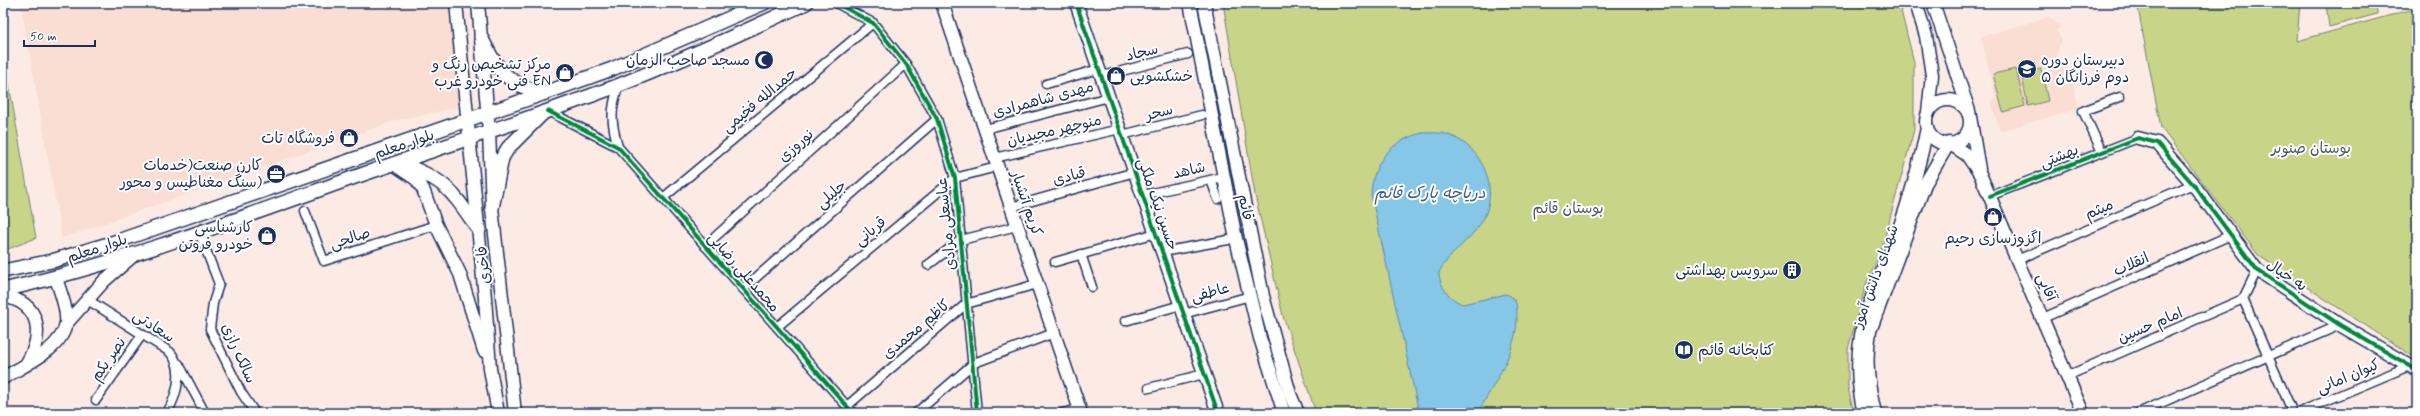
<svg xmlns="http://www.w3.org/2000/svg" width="2420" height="416" viewBox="0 0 2420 416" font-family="Mynerve,'Playpen Sans Arabic',sans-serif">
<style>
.built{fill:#faddd3}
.green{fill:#c8d588;stroke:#728273}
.water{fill:#86c6e7;stroke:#5b8ab0}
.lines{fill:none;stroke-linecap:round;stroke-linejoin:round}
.street-casing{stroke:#1b2f5e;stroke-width:11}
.secondary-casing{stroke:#1b2f5e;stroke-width:15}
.primary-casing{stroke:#1b2f5e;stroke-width:16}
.street{stroke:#fff;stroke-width:8}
.secondary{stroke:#fff;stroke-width:12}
.primary{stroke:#fff;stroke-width:13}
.cycleway-casing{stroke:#fff;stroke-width:6}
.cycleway{stroke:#00873e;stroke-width:4}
.labels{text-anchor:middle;stroke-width:4;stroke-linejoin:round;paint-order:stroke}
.street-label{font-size:15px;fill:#1b2f5e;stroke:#fff}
.poi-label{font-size:15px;fill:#1b2f5e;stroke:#fff;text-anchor:end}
.park-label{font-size:15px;fill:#465868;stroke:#fff}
.water-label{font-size:16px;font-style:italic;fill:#3b5c87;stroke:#fff}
</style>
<rect width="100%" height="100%" fill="#fcebe5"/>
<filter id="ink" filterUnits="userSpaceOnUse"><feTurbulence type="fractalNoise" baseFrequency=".025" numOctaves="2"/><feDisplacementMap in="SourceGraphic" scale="8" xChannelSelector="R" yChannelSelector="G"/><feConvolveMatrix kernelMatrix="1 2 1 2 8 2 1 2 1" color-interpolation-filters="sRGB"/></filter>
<g filter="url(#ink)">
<g class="built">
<path d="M21 3H448L460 107 397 120 62 238Z"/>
<path d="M2048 17 2061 27 2056 30 2061 39 2057 55 2060 64 2072 75 2078 109 2000 131 1990 100 1996 99 1981 37Z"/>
</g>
<g class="green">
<path d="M1223 3H1899L1914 62V130L1881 251 1866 284 1848 349V388L1854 413H1316L1283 316 1255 195Z"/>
<path d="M2137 3H2300L2297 41 2417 8V359L2259 256 2161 128Z"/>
<path d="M2331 3H2376L2377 14 2329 27 2326 4Z"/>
<path d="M3 50 36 238 3 251Z"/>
<path d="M2016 69 2025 106 2003 112 1993 74Z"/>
<path d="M2041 69 2048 101 2028 106 2021 73Z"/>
</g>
<path class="water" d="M1422 133C1431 133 1441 132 1449 135 1484 148 1501 191 1481 223 1469 241 1449 254 1439 272 1439 286 1450 300 1463 304L1506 294C1516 297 1517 305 1517 314 1518 351 1495 381 1478 413H1419L1371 194C1373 161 1391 141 1422 133Z"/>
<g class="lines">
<defs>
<g id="street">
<path d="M836 3 873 23 906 64 937 119 955 178 977 413"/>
<path d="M1102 76 1188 54"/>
<path d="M1046 84 1099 69"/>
<path d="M548 111 618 147 853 413"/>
<path d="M985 129 1109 97"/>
<path d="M1122 135 1202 115"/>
<path d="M618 147C611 122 610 110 619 85"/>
<path d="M2102 152 2083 111 2120 97"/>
<path d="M994 158 1120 129"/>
<path d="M1211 180 1218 199"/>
<path d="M1143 195 1219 178"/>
<path d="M1990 196 2138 138"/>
<path d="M663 198 873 23"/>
<path d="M1011 207 1135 172"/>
<path d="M305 211 324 261 436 225"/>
<path d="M199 232 219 284 213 303 210 329 241 392 255 413"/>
<path d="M705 246 906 64"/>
<path d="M1162 252 1228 240"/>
<path d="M1081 254 1092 287"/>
<path d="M2017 260 2193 184"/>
<path d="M1055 262 1156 233"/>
<path d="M928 265 961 240 1017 226"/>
<path d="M2257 270 2243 299 2293 413"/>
<path d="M743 289 937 119"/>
<path d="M88 300 170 352C185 369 177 395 167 413"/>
<path d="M1183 314 1243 298"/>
<path d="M2043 318 2231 235"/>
<path d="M1125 321 1181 305"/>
<path d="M777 327 955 178 989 169"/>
<path d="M179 364 205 413"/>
<path d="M2067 376 2243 299"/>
<path d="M1149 388 1204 374"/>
<path d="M96 400 142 335"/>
<path d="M847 406 966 304 1037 284"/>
<path d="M916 413 974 363 1054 333"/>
<path d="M1062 413 1080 409"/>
<path d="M2138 413 2340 325"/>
<path d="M2297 413 2409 366"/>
</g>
<g id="secondary">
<path d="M456 3 485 298 490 369 498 413"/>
<path d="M478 3 489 131 492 208 515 413"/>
<path d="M942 3 1081 413"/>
<path d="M1076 3 1218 413"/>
<path d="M1190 3 1236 239 1260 338 1284 413"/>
<path d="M1204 3 1263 296 1290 394 1298 413"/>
<path d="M1916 3 1926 36 1932 75 1928 113"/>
<path d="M1933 3 1969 111 1979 169"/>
<circle cx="1948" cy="122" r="22"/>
<path d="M2138 138 2157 143 2193 184 2257 270 2340 325 2417 370"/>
<path d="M398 167 416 179 423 189 436 225 460 274 484 351"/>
<path d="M3 296C41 303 44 334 27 363"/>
<path d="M66 324 104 281 135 254"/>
<path d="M3 378C24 365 62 350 66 323 68 309 60 292 56 278"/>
<path d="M1864 413C1844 331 1879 290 1903 217 1913 188 1921 158 1927 128"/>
<path d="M1875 413C1868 384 1865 360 1870 331L1925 184 1949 143 1967 155 1980 174 2083 413"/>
</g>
<g id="primary">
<path d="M481 37C497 71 506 82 542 94"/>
<path d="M398 163C446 179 451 190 479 230"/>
<path d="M492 208 502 158 508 148 543 113"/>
<path d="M3 271 52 261 115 242 542 94 612 69 764 3"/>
<path d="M3 290C123 263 243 217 358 176 445 146 532 118 617 86 681 61 744 32 806 3"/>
</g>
</defs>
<use href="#street" class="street-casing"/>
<use href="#secondary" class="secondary-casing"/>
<use href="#primary" class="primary-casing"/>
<use href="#street" class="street"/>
<use href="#secondary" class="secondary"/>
<use href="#primary" class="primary"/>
<defs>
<g id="cycleway">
<path d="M836 3 873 23 906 64 937 119 955 178 977 413"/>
<path d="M1076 3 1218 413"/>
<path d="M548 111 618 147 853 413"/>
<path d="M1990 196 2138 138 2157 143 2193 184 2257 270 2340 325 2417 370"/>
</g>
</defs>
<use href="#cycleway" class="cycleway-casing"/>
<use href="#cycleway" class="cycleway"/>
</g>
</g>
<defs>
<symbol id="mosque-disc" viewBox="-11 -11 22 22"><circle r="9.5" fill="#1b2f5e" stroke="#fff"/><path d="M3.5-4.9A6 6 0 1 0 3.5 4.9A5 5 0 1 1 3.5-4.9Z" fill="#fff"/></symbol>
<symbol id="school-disc" viewBox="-11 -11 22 22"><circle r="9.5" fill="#1b2f5e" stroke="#fff"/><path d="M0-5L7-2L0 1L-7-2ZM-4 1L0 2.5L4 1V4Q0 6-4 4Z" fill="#fff"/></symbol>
<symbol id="shop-disc" viewBox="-11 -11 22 22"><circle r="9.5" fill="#1b2f5e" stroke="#fff"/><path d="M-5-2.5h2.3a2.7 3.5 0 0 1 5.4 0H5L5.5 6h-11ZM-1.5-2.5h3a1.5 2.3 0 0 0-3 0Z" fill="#fff"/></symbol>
<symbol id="office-disc" viewBox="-11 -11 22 22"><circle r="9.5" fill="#1b2f5e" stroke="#fff"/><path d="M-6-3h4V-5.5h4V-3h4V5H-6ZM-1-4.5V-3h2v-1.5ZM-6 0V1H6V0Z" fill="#fff"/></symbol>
<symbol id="building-disc" viewBox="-11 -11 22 22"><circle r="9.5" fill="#1b2f5e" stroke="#fff"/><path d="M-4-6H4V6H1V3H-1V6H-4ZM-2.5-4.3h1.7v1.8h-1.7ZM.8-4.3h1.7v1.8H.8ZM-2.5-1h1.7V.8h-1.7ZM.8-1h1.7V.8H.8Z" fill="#fff"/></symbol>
<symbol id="library-disc" viewBox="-11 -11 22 22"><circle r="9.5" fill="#1b2f5e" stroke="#fff"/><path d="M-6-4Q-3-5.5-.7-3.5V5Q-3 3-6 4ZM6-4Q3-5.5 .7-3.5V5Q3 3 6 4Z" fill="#fff"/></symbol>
</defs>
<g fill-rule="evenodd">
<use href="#mosque-disc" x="753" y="49" width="22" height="22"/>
<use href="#school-disc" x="2016" y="58" width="22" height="22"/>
<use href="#shop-disc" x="554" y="62" width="22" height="22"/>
<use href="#shop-disc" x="1105" y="65" width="22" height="22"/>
<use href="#shop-disc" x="338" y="127" width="22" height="22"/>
<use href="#office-disc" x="265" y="163" width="22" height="22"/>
<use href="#shop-disc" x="1982" y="206" width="22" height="22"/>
<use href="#shop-disc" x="256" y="225" width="22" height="22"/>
<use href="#building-disc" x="1781" y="259" width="22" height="22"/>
<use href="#library-disc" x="1673" y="339" width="22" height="22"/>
</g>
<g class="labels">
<g class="street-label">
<text transform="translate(1142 52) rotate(-14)" y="5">سجاد</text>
<text transform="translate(1043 99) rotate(-15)" y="5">مهدی شاهمرادی</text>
<text transform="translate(759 100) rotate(-40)" y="5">حمدالله فخیمی</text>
<text transform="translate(1159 112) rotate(-14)" y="5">سحر</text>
<text transform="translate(1054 130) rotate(-13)" y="5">منوچهر مجیدیان</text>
<text transform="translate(404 144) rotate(-19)" y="5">بلوار معلم</text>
<text transform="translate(796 145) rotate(-42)" y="5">نوروزی</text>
<text transform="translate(2059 156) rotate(-22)" y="5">بهشتی</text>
<text transform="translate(1189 170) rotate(-13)" y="5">شاهد</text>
<text transform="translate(1069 176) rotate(-15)" y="5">قبادی</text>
<text transform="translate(831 194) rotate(-41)" y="5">جلیلی</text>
<text transform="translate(1027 203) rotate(71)" y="5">کریم آتشبار</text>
<text transform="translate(1158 204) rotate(71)" y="5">حسین نیک ملکی</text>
<text transform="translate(1246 207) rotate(79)" y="5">قائم</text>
<text transform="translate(2099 209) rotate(-23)" y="5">میثم</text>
<text transform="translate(946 224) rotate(-96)" y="5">عباسعلی مرادی</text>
<text transform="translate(870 231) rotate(-40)" y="5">قربانی</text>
<text transform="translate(350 238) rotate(-18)" y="5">صالحی</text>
<text transform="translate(97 248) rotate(-18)" y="5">بلوار معلم</text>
<text transform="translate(2131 264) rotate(-24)" y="5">انقلاب</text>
<text transform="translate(483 265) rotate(-96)" y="5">فاخری</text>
<text transform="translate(744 272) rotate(49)" y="5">محمدعلی رضایی</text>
<text transform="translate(2287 275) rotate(34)" y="5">به خیال</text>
<text transform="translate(1875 276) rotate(-70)" y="5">شهدای دانش آموز</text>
<text transform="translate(2047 287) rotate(67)" y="5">آقایی</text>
<text transform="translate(1210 292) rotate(-15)" y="5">عاطفی</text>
<text transform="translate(2150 325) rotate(-23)" y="5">امام حسین</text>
<text transform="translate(154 326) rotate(33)" y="5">سعادتی</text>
<text transform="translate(916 329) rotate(-40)" y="5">کاظم محمدی</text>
<text transform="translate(239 353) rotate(66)" y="5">سالک رازی</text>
<text transform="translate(108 359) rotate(-55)" y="5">نصر یکم</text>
<text transform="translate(2348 376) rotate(-23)" y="5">کیوان امانی</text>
</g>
<g class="poi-label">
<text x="750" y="65">مسجد صاحب الزمان</text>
<text x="2041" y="65" text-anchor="start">دبیرستان دوره<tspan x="2041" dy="17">دوم فرزانگان ۵</tspan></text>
<text x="551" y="69">مرکز تشخیص رنگ و<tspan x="551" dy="17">فنی خودرو غرب EN</tspan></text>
<text x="1130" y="81" text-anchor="start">خشکشویی</text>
<text x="335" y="143">فروشگاه تات</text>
<text x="262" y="170">کارن صنعت(خدمات<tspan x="262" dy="17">سنگ مغناطیس و محور)</tspan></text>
<text x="253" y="232">کارشناسی<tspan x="253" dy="17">خودرو فروتن</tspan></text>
<text x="1993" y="243" text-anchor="middle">اگزوزسازی رحیم</text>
<text x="1778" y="275">سرویس بهداشتی</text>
<text x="1698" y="355" text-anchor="start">کتابخانه قائم</text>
</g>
<g class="park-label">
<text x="2311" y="153">بوستان صنوبر</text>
<text x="1568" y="213">بوستان قائم</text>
</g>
<g class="water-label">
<text x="1430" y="198">دریاچه پارک قائم</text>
</g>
</g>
<rect width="2420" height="416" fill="none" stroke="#fff" stroke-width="16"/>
<rect x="8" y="8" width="2404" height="400" fill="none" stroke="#1b2f5e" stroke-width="1.5" filter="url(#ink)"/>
<path d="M24 40v6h71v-6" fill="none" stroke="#1b2f5e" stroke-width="2"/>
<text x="30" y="40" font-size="12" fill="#1b2f5e" stroke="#ffffff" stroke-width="3" paint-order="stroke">50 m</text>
</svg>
